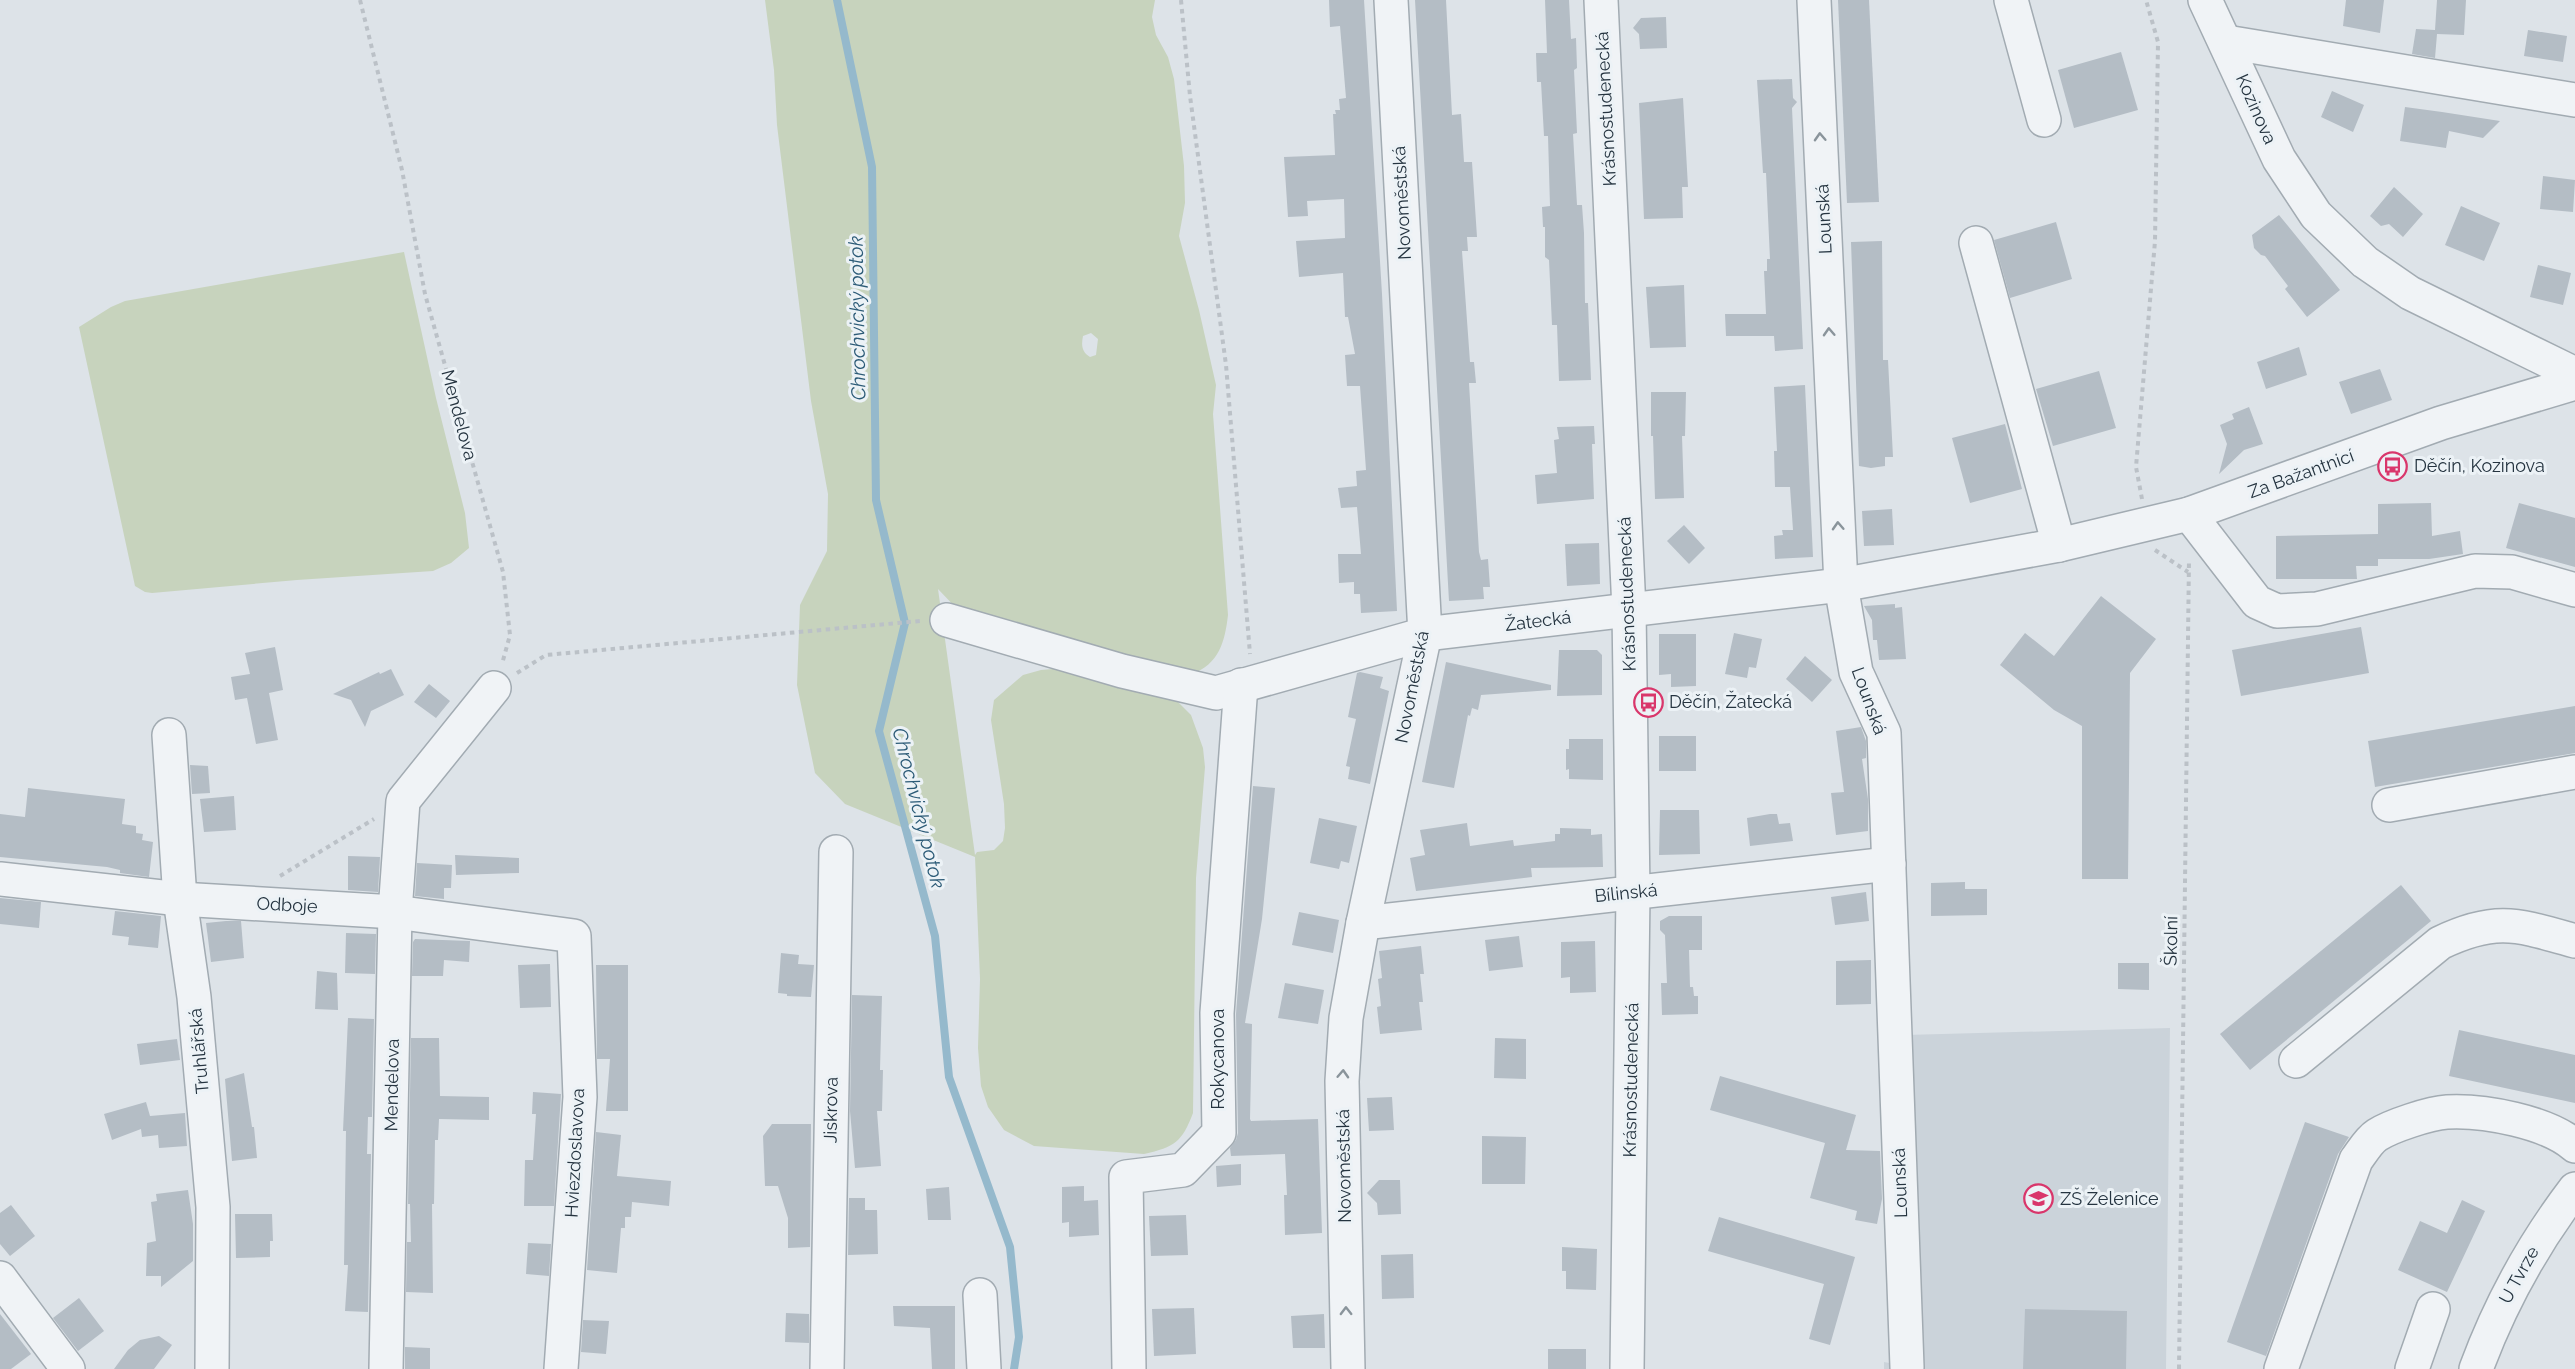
<svg xmlns="http://www.w3.org/2000/svg" width="2575" height="1369" viewBox="0 0 2575 1369" font-family="Raleway,sans-serif">
<style>
.built{fill:#cbd3da}
.green{fill:#c7d3bd;fill-rule:evenodd}
.lines{fill:none;stroke-linecap:round;stroke-linejoin:round}
.stream{stroke:#95b9cc;stroke-width:8}
.building{fill:#b4bdc5}
.minor-casing{stroke:#a2abb2;stroke-width:36}
.path{stroke:#bbc1c7;stroke-width:4;stroke-dasharray:4.5 4.5;stroke-linecap:butt}
.minor{stroke:#f0f3f6;stroke-width:33}
.oneway{stroke:#8a949b}
.labels{text-anchor:middle;stroke-width:6;stroke-linejoin:round;paint-order:stroke}
.street-label{font-size:18px;fill:#253440;stroke:#ecf2f6}
.poi-label{font-size:18px;fill:#253440;stroke:#ecf2f6;text-anchor:start}
.water-label{font-size:20px;font-style:italic;fill:#2c5b77;stroke:#ecf2f6}
</style>
<rect width="100%" height="100%" fill="#dde3e8"/>
<path class="built" d="M2170 1028 2166 1369H1884V1362L1917 1368 1905 1035Z"/>
<g class="green">
<path d="M765 0H1155L1152 17 1156 35 1168 57 1174 79 1184 166 1185 203 1179 236 1199 310 1216 385 1213 414 1228 615C1225 641 1219 665 1191 674L959 611 938 589 975 855 977 852 994 850 1003 841 1005 828 1004 804 991 720 994 700 1023 675 1041 670 1065 668 1175 699 1191 715 1203 748 1205 767 1196 878 1193 1113C1182 1142 1175 1147 1144 1154L1034 1146 1004 1130 988 1107 981 1086 978 1048 980 979 975 857 845 804 815 773 797 685 800 605 827 551 828 494 811 401 777 125 774 70ZM1091 333 1098 339 1096 355 1090 357C1082 352 1081 346 1083 336Z"/>
<path d="M404 252 436 398 465 513 469 548 451 563 433 571 297 580 152 593 145 592 135 586 79 327 111 307 125 301Z"/>
</g>
<g class="lines">
<path class="stream" d="M837 0 872 167 876 500 905 623 879 731 935 936 949 1077 1010 1247 1019 1337 1014 1369"/>
</g>
<g class="building">
<path d="M1329 0H1364L1382 294 1397 611 1361 613 1360 594H1354V582L1339 583 1338 554H1361L1357 507 1341 508 1338 488 1357 486 1356 471 1366 470 1360 386H1347L1345 355 1355 354 1348 317H1345L1343 273 1299 277 1296 241 1345 238 1344 199 1307 201 1308 216 1288 217 1284 157 1335 155 1333 114H1336L1335 110H1340L1339 99 1346 98 1340 26 1330 27Z"/>
<path d="M1415 0H1446L1452 115 1461 114 1464 162H1472L1477 237H1467L1468 251H1462L1470 362H1474L1476 383H1469L1479 552 1481 560 1488 559 1490 587H1483L1484 599 1449 601Z"/>
<path d="M1545 0H1569L1571 39 1576 38 1577 68 1574 70 1577 133 1573 134 1577 205H1582L1584 233 1585 303H1588L1591 380 1559 381 1557 325H1552L1549 260 1545 257V227H1543L1542 207 1550 206 1548 136H1544L1541 82H1537L1536 53H1547Z"/>
<path d="M1838 0H1869L1879 202 1847 203Z"/>
<path d="M2346 0H2384L2380 33 2343 26Z"/>
<path d="M2437 0H2466L2464 35 2437 34 2435 58 2412 54 2416 29 2435 30Z"/>
<path d="M1666 17 1667 48 1640 49 1639 34 1633 28 1641 18Z"/>
<path d="M2528 30 2567 36 2563 62 2524 56Z"/>
<path d="M2121 52 2138 110 2074 128 2058 70Z"/>
<path d="M1792 79 1793 98 1797 102 1792 108 1803 349 1775 351 1774 336H1726L1725 314H1766L1764 271H1767V259H1770L1766 173H1763L1757 80Z"/>
<path d="M2332 91 2364 105 2353 132 2321 117Z"/>
<path d="M1683 98 1688 187H1682L1683 218 1644 219 1639 103Z"/>
<path d="M2405 107 2442 112 2500 121 2483 138 2449 131 2446 148 2400 141Z"/>
<path d="M2543 176 2575 180 2573 212 2540 209Z"/>
<path d="M2394 187 2423 214 2403 237 2389 224 2381 226 2370 216Z"/>
<path d="M2461 206 2500 223 2484 261 2445 245Z"/>
<path d="M2279 215 2340 290 2307 317 2285 289 2288 286 2265 256 2261 255 2254 248 2252 235Z"/>
<path d="M2056 222 2072 279 2010 298 1994 240Z"/>
<path d="M1882 241 1883 360H1888L1893 457H1885V466L1871 468 1859 466 1851 242Z"/>
<path d="M2538 265 2571 273 2563 305 2530 297Z"/>
<path d="M1684 285 1686 347 1650 348 1646 287Z"/>
<path d="M2299 347 2307 375 2266 389 2257 362Z"/>
<path d="M2380 369 2392 400 2351 414 2339 382Z"/>
<path d="M2099 371 2116 428 2053 446 2036 389Z"/>
<path d="M1805 385 1813 557 1775 559 1774 536 1783 535 1782 530H1793L1790 487H1775L1774 451H1777L1774 387Z"/>
<path d="M1651 392H1686L1685 436H1682L1684 498 1655 499 1653 436H1651Z"/>
<path d="M2249 407 2263 444 2244 450 2219 474 2227 444 2220 425 2234 419 2232 414Z"/>
<path d="M2005 424 2022 489 1970 503 1952 438Z"/>
<path d="M1594 426 1595 444H1592L1594 499 1537 504 1535 475 1557 473 1554 440 1559 439 1557 427Z"/>
<path d="M2431 503 2432 536 2460 531 2463 554 2429 559H2378V566H2356L2357 579H2276V536L2378 534V504Z"/>
<path d="M2519 503 2575 518V567L2506 548Z"/>
<path d="M1892 509 1894 545 1864 546 1862 511Z"/>
<path d="M1684 525 1705 548 1689 564 1667 541Z"/>
<path d="M1599 543 1600 584 1567 586 1565 544Z"/>
<path d="M2101 596 2156 639 2130 673 2128 879H2082V726L2054 710 2000 665 2025 633 2054 656Z"/>
<path d="M1895 604V608L1902 607 1906 659 1879 660 1877 640H1873L1872 620 1864 606Z"/>
<path d="M2361 627 2369 673 2241 696 2232 650Z"/>
<path d="M1734 633 1762 639 1756 668 1749 667 1747 678 1725 674Z"/>
<path d="M1659 634H1696V686L1671 687V674L1659 675Z"/>
<path d="M275 647 283 690 269 693 278 740 256 744 247 698 235 700 231 677 250 674 245 653Z"/>
<path d="M1559 650H1597L1602 655V695L1557 696Z"/>
<path d="M1805 656 1832 680 1812 702 1786 679Z"/>
<path d="M1446 662 1551 685V690L1481 695 1478 710 1472 708 1470 716 1468 715 1454 788 1422 782Z"/>
<path d="M391 669 404 695 371 711 365 727 351 700 333 694 379 672 380 674Z"/>
<path d="M1360 672 1383 677 1380 688 1389 691 1370 784 1348 779 1350 767 1346 766 1356 719 1348 717 1357 673Z"/>
<path d="M429 684 450 701 436 718 414 702Z"/>
<path d="M2575 706V753L2375 787 2368 741Z"/>
<path d="M1861 727 1866 741V758L1862 759 1868 799V831L1836 835 1831 793 1844 792 1836 731Z"/>
<rect x="1659" y="736" width="37" height="35"/>
<path d="M1569 739H1603V780L1569 779V769L1566 770V749H1569Z"/>
<path d="M190 765 208 766 210 793 192 794Z"/>
<path d="M1253 786 1275 788 1262 919 1245 1023 1252 1024 1250 1119 1251 1121 1318 1119 1322 1233 1285 1235 1284 1195H1287L1285 1154 1231 1156 1230 1148 1236 1140 1238 1133 1236 1014Z"/>
<path d="M28 788 125 799 122 824 136 826V833L143 834 142 840 153 842 149 877 120 873V870L107 867 0 857V814L25 817Z"/>
<path d="M234 796 236 830 204 832 200 799Z"/>
<path d="M1660 810H1699L1700 854 1659 855Z"/>
<path d="M1770 814H1777L1779 824 1790 823 1793 841 1750 846 1747 818Z"/>
<path d="M1319 818 1357 826 1349 863 1341 861 1339 869 1310 863Z"/>
<path d="M1467 823 1470 846 1513 840 1514 846 1555 841V834H1560V828L1591 829V835L1602 834 1603 867 1531 868 1532 877 1416 891 1410 858 1425 855 1420 830Z"/>
<path d="M455 855 519 858V873L456 875Z"/>
<path d="M348 856 380 857 378 892 348 890Z"/>
<path d="M417 863 452 865 451 888H444V899L415 896Z"/>
<path d="M1965 882V889H1987V915L1931 916V883Z"/>
<path d="M2401 885 2431 921 2250 1070 2220 1034Z"/>
<path d="M1866 892 1869 921 1835 925 1831 897Z"/>
<path d="M0 898 41 902 39 928 0 924Z"/>
<path d="M115 911 161 916 158 948 128 945 129 937 112 935Z"/>
<path d="M1299 912 1339 920 1333 953 1292 945Z"/>
<path d="M1669 916H1702V950H1689L1690 987H1693L1694 996H1698V1014L1662 1015 1661 983H1667L1665 935 1660 930V921Z"/>
<path d="M226 921H241L244 958 211 962 206 923Z"/>
<path d="M346 933 376 934 375 974 345 973Z"/>
<path d="M1519 936 1523 967 1489 971 1485 940Z"/>
<path d="M415 939 470 941 469 962 444 960 443 976H412L413 942Z"/>
<path d="M1595 941 1596 992 1570 993V977L1561 978V942Z"/>
<path d="M1421 946 1424 974H1420L1423 1002H1419L1422 1030 1380 1034 1377 1007 1381 1006 1378 979 1382 978 1379 951Z"/>
<path d="M781 953 799 955 798 964 814 965 811 997 787 996V994L778 993Z"/>
<path d="M1871 960V1004L1836 1005V961Z"/>
<path d="M2118 963H2149V990L2118 989Z"/>
<path d="M550 964 551 1007 520 1008 518 965Z"/>
<path d="M596 965H628V1111H606L610 1059H597Z"/>
<path d="M317 971 337 973 338 1010 315 1009Z"/>
<path d="M1285 983 1324 990 1318 1024 1278 1018Z"/>
<path d="M852 995 882 996 880 1070H883L882 1111H877L881 1166 855 1168 850 1111Z"/>
<path d="M348 1018 374 1019 372 1117H368L367 1154H371L368 1312 345 1311 348 1265H344L346 1131H343Z"/>
<path d="M2459 1030 2575 1055V1103L2449 1076Z"/>
<path d="M411 1038H439L440 1096 489 1097V1120L439 1119 438 1140H435L434 1204H432L433 1293 406 1292 407 1242H411L410 1204H408Z"/>
<path d="M1495 1038 1526 1039V1079L1494 1078Z"/>
<path d="M177 1039 180 1060 140 1065 137 1044Z"/>
<path d="M244 1073 252 1127H254L257 1158 232 1161 225 1079Z"/>
<path d="M1720 1076 1856 1115 1846 1150 1880 1151 1882 1199 1877 1224 1855 1220 1857 1211 1810 1198 1825 1143 1710 1110Z"/>
<path d="M533 1092 561 1094 554 1206H524L525 1160H533L536 1114H532Z"/>
<path d="M1392 1097 1394 1130 1369 1131 1367 1098Z"/>
<path d="M146 1102 150 1116 185 1113 187 1146 159 1148 158 1135 142 1137 141 1129 112 1140 104 1114Z"/>
<path d="M2305 1122 2349 1137 2338 1154 2266 1356 2227 1342Z"/>
<path d="M772 1124H811L810 1247 788 1248V1218L778 1186H765L763 1136Z"/>
<path d="M596 1132 621 1135 617 1176 671 1181 669 1206 632 1202 631 1217H625V1228H621L617 1273 587 1270Z"/>
<path d="M1482 1136 1526 1137 1525 1184H1482Z"/>
<path d="M1241 1164V1185L1217 1187 1216 1166Z"/>
<path d="M1379 1180H1400L1401 1214 1378 1215 1377 1203 1367 1193Z"/>
<path d="M1084 1186V1201L1098 1200 1099 1235 1069 1237V1222L1062 1223V1187Z"/>
<path d="M949 1187 951 1220H928L926 1189Z"/>
<path d="M188 1190 193 1224V1261L161 1287V1276H146L147 1243 156 1241 151 1202 157 1201 156 1194Z"/>
<path d="M849 1198H865V1210H877L878 1254 848 1255Z"/>
<path d="M2462 1200 2485 1211 2447 1292 2398 1270 2420 1221 2447 1233Z"/>
<path d="M11 1205 35 1236 10 1256 0 1244V1213Z"/>
<path d="M235 1214H272L273 1241H270V1257L236 1258Z"/>
<path d="M1186 1215 1188 1255 1151 1256 1149 1216Z"/>
<path d="M1719 1217 1855 1257 1830 1345 1809 1339 1824 1284 1708 1251Z"/>
<path d="M528 1243 551 1244 549 1276 526 1274Z"/>
<path d="M1562 1247 1597 1249 1596 1290 1566 1289V1271H1562Z"/>
<path d="M1413 1254 1414 1298 1382 1299 1381 1255Z"/>
<path d="M79 1298 104 1331 78 1351 53 1318Z"/>
<path d="M893 1306H955V1369H932L930 1328 894 1326Z"/>
<path d="M1194 1308 1196 1354 1154 1356 1152 1309Z"/>
<path d="M2025 1309 2127 1311 2126 1369H2023Z"/>
<path d="M786 1313 809 1314V1343L785 1342Z"/>
<path d="M0 1314 31 1354 11 1369H0Z"/>
<path d="M1324 1314 1325 1348H1293L1291 1316Z"/>
<path d="M583 1320 609 1321 606 1354 581 1352Z"/>
<path d="M159 1336 172 1345 154 1369H114L128 1350 140 1340Z"/>
<path d="M405 1347 430 1348V1369H405Z"/>
<rect x="1548" y="1349" width="38" height="20"/>
</g>
<g class="lines">
<defs>
<g id="minor">
<path d="M1601 0 1629 610 1633 893 1627 1369"/>
<path d="M1814 0 1841 585 1856 672 1884 733 1907 1367"/>
<path d="M2011 0 2044 120"/>
<path d="M2205 0 2279 159 2316 215 2365 262 2410 293 2575 374"/>
<path d="M2226 42 2575 100"/>
<path d="M1976 243 2059 545"/>
<path d="M2189 514 2257 602 2277 611 2317 609 2475 571 2512 572 2575 590"/>
<path d="M947 620 1122 671 1216 693 1425 634 1841 585 2059 545 2189 514 2441 423 2575 383"/>
<path d="M169 735 180 899 194 997 213 1207 212 1369"/>
<path d="M2389 805 2575 772"/>
<path d="M0 879 180 899 395 912 574 936 580 1097 561 1369"/>
<path d="M1363 923 1889 864"/>
<path d="M2296 1061 2440 943C2496 916 2518 925 2575 941"/>
<path d="M0 1278 68 1369"/>
<path d="M980 1295 984 1369"/>
<path d="M386 1369 395 912 403 801 494 688"/>
<path d="M827 1369 836 852"/>
<path d="M1129 1369 1126 1177 1183 1170 1219 1133 1217 1013 1241 685"/>
<path d="M1348 1369 1342 1081 1346 1018 1363 923 1425 634 1391 0"/>
<path d="M2281 1369 2356 1160C2362 1152 2369 1140 2377 1135 2391 1126 2430 1113 2447 1112 2484 1110 2548 1122 2575 1146"/>
<path d="M2412 1369 2433 1309"/>
<path d="M2476 1369C2500 1304 2533 1244 2575 1189"/>
</g>
</defs>
<use href="#minor" class="minor-casing"/>
<g class="path">
<path d="M360 0 402 170 425 294 503 572 510 635 502 664"/>
<path d="M1181 0 1190 96 1226 365 1250 654"/>
<path d="M2142 499 2136 467 2155 241 2158 42 2146 0"/>
<path d="M2155 550 2188 572"/>
<path d="M517 673 546 655 920 621"/>
<path d="M280 876 374 819"/>
<path d="M2179 1369 2189 559"/>
</g>
<use href="#minor" class="minor"/>
</g>
<defs><path id="oneway-chevron" d="M-2-3.5L2.5 0L-2 3.5" fill="none" stroke-width="1.6" stroke-linecap="round" stroke-linejoin="round" transform="scale(1.5)"/></defs>
<g class="oneway">
<use href="#oneway-chevron" transform="translate(1820 137) rotate(-93)"/>
<use href="#oneway-chevron" transform="translate(1829 332) rotate(-93)"/>
<use href="#oneway-chevron" transform="translate(1838 526) rotate(-93)"/>
<use href="#oneway-chevron" transform="translate(1343 1074) rotate(-87)"/>
<use href="#oneway-chevron" transform="translate(1346 1311) rotate(-91)"/>
</g>
<defs>
<symbol id="bus-ring" viewBox="-11 -11 22 22"><circle r="9.5" fill="#ecf2f6" stroke="#d9366b" stroke-width="1.5"/><path d="M-5-6H5V4H4V6H2V4H-2V6H-4V4H-5ZM-3.5-4V0h7V-4ZM-3.5 1.2v1.5H-2V1.2ZM2 1.2v1.5H3.5V1.2Z" fill="#d9366b"/></symbol>
<symbol id="school-ring" viewBox="-11 -11 22 22"><circle r="9.5" fill="#ecf2f6" stroke="#d9366b" stroke-width="1.5"/><path d="M0-5L7-2L0 1L-7-2ZM-4 1L0 2.5L4 1V4Q0 6-4 4Z" fill="#d9366b"/></symbol>
</defs>
<g fill-rule="evenodd">
<use href="#bus-ring" x="2376" y="450" width="33" height="33"/>
<use href="#bus-ring" x="1632" y="686" width="33" height="33"/>
<use href="#school-ring" x="2022" y="1182" width="33" height="33"/>
</g>
<g class="labels">
<g class="street-label">
<text transform="translate(1606 109) rotate(-93)" y="6">Krásnostudenecká</text>
<text transform="translate(2256 109) rotate(66)" y="6">Kozinova</text>
<text transform="translate(1402 203) rotate(-93)" y="6">Novoměstská</text>
<text transform="translate(1824 219) rotate(-93)" y="6">Lounská</text>
<text transform="translate(459 415) rotate(75)" y="6">Mendelova</text>
<text transform="translate(2301 474) rotate(-20)" y="6">Za Bažantnicí</text>
<text transform="translate(1627 594) rotate(-92)" y="6">Krásnostudenecká</text>
<text transform="translate(1538 621) rotate(-7)" y="6">Žatecká</text>
<text transform="translate(1412 687) rotate(-79)" y="6">Novoměstská</text>
<text transform="translate(1869 701) rotate(70)" y="6">Lounská</text>
<text transform="translate(1626 893) rotate(-6)" y="6">Bílinská</text>
<text transform="translate(287 905) rotate(3)" y="6">Odboje</text>
<text transform="translate(2171 941) rotate(-89)" y="6">Školní</text>
<text transform="translate(199 1051) rotate(-95)" y="6">Truhlářská</text>
<text transform="translate(1218 1059) rotate(-90)" y="6">Rokycanova</text>
<text transform="translate(1631 1080) rotate(-89)" y="6">Krásnostudenecká</text>
<text transform="translate(392 1085) rotate(-89)" y="6">Mendelova</text>
<text transform="translate(831 1110) rotate(-89)" y="6">Jiskrova</text>
<text transform="translate(575 1153) rotate(-87)" y="6">Hviezdoslavova</text>
<text transform="translate(1344 1166) rotate(-91)" y="6">Novoměstská</text>
<text transform="translate(1900 1183) rotate(-92)" y="6">Lounská</text>
<text transform="translate(2519 1275) rotate(-61)" y="6">U Tvrze</text>
</g>
<g class="poi-label">
<text x="2414" y="472">Děčín, Kozinova</text>
<text x="1669" y="708">Děčín, Žatecká</text>
<text x="2060" y="1205">ZŠ Želenice</text>
</g>
<g class="water-label">
<text transform="translate(857 318) rotate(-91)" y="7">Chrochvický potok</text>
<text transform="translate(919 808) rotate(76)" y="7">Chrochvický potok</text>
</g>
</g>
</svg>
